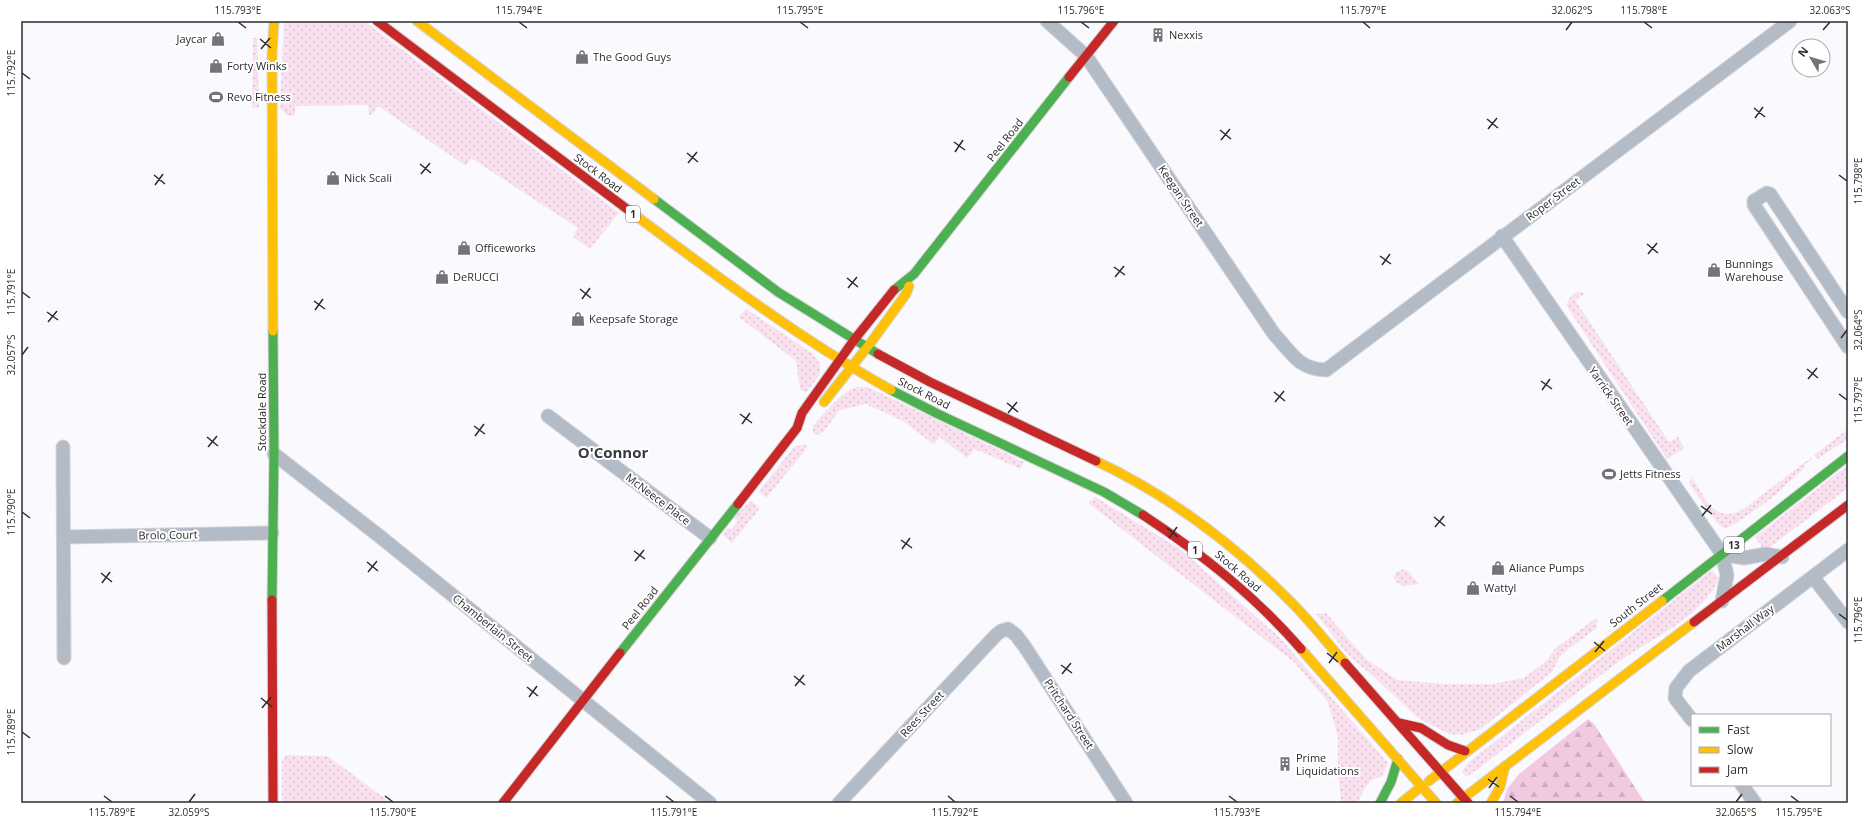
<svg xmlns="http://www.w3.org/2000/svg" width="1869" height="824" viewBox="0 0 1869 824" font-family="'Open Sans',sans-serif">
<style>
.grass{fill:url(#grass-dots)}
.forest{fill:url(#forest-firs)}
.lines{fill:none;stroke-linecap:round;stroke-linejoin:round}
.street-casing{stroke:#d5d5d8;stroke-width:15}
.fast-casing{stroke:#d5d5d8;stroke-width:11}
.slow-casing{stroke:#d5d5d8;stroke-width:11}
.jam-casing{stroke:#d5d5d8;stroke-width:11}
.street{stroke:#b3bbc7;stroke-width:13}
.fast{stroke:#4caf50;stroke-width:9}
.slow{stroke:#ffc107;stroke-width:9}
.jam{stroke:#c62828;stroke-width:9}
.ticks{fill:none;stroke:#2c2c30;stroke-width:1.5}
.labels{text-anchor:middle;stroke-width:4;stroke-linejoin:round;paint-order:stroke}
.shield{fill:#fff;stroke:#6b6b6e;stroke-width:1}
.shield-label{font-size:10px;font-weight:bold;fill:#2c2c30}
.poi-label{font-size:11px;fill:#2c2c30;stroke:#fff;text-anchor:start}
.street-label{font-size:11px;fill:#2c2c30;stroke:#fff}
.district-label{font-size:15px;font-weight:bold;fill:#393942;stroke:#fff}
.neatline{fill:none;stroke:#2c2c30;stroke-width:1.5}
.ticks-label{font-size:10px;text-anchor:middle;fill:#2c2c30}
</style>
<defs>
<pattern id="grass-dots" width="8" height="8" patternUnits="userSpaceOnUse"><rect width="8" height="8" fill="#fae1f0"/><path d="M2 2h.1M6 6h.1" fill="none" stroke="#d6c1ce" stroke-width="1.8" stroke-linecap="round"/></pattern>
<pattern id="forest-firs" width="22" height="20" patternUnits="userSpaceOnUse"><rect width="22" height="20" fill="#f1c9e1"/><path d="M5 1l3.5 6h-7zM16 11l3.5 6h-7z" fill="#cfadc1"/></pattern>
</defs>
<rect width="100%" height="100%" fill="#f9f9fe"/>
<g class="grass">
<path d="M284 21H364L619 213 590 249 573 237 578 228 471 158 466 166 378 106 372 114 369 115 368 105 295 106V116L287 115 280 108Z"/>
<path d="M253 38H257L259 107 252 108Z"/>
<path d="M1579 291 1585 294 1575 300 1669 442 1678 437 1684 447 1682 450 1667 459 1566 305 1571 296Z"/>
<path d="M746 309 813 354 820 364V374L806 393 800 389 796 361 739 317Z"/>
<path d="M856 387H868L1024 462 1020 469 975 449 967 458 940 437 934 444 932 443 903 421 866 404 840 410 824 431 817 435 813 433V426C826 411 838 395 856 387Z"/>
<path d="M1848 429V439L1817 459 1814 455Z"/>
<path d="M804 444 807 446 804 452 766 498 759 491 794 447Z"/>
<path d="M1811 458 1812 459 1804 465 1805 467 1777 494 1741 520 1725 529 1718 524 1690 485 1691 476C1704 495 1714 525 1742 510Z"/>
<path d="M1848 465V488L1774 544 1764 550 1755 537Z"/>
<path d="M1095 497 1180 549 1280 638 1388 763 1382 777C1367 778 1364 792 1357 803H1341L1338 772V737L1328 702 1294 662 1088 503Z"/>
<path d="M751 501 760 508 732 543 723 535 727 527 731 530 738 521 734 517Z"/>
<path d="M1404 569 1408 571 1419 584 1403 586 1396 582 1394 577 1396 572Z"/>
<path d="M1712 570 1719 578C1704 616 1652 638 1620 661 1572 696 1524 733 1477 770L1466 777 1462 771 1468 763Z"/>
<path d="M1326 613 1367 660 1398 680 1445 684H1492L1524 678 1546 661 1556 648 1596 618 1598 621 1596 623 1598 627 1561 655 1552 672 1481 729 1461 735 1449 734 1418 718 1373 676 1348 655 1316 614Z"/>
<path d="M286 755 328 756 391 803H282V760Z"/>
</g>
<path class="forest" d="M1588 719 1594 724 1645 803H1503L1507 789 1519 774Z"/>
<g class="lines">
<defs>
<g id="street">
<path d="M1047 21 1086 56 1274 334C1292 353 1298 369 1326 370L1790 21"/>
<path d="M1502 236 1722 554 1727 575 1722 601"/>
<path d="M1848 312 1770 194 1767 193 1754 201V205L1848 347"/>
<path d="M548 416 710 538"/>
<path d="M63 447 64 658"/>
<path d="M274 454 378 535 710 803"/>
<path d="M64 537 272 533"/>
<path d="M1722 554 1744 558 1766 554 1782 557"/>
<path d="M1813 577 1848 622"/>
<path d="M1692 720 1675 698 1676 688 1689 671 1848 550"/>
<path d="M1742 785 1755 803"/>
<path d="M839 803 996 635 1001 631 1008 629 1016 635 1025 647 1126 803"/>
</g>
<g id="fast">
<path d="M654 199 778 292 878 354"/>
<path d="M894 290 914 274 1069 77"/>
<path d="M891 390 938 414 1104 492 1143 515"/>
<path d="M272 600 274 454 273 331"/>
<path d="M1662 601 1848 456"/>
<path d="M620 653 738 504"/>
<path d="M1380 803 1391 782 1398 759"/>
</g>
<g id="slow">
<path d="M417 21 654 199"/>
<path d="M631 212C715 275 799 338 891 390"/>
<path d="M273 331 272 55 274 21"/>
<path d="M824 402 872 341 906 294 909 286"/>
<path d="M1096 461C1170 496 1235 545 1292 603 1311 622 1327 643 1345 663"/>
<path d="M1301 649 1436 803"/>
<path d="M1429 781 1662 601"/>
<path d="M1401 803 1422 786"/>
<path d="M1457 803 1694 622"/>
<path d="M1491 803 1500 787 1505 766"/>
</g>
<g id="jam">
<path d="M377 21 631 212"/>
<path d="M1069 77 1114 21"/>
<path d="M878 354 930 382 1096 461"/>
<path d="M738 504 797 428 802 413 854 340 894 290"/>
<path d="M1143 515C1202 554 1254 595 1301 649"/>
<path d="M272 600 273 803"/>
<path d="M1694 622 1848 505"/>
<path d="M1345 663 1468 803"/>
<path d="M1399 723 1421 728 1448 745 1465 751"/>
<path d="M503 803 620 653"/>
</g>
</defs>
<use href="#street" class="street-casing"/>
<use href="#fast" class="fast-casing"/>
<use href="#slow" class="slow-casing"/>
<use href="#jam" class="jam-casing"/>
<use href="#street" class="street"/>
<use href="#fast" class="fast"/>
<use href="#slow" class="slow"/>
<use href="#jam" class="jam"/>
</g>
<path class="ticks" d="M238 22 246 28M519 22 527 28M800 22 808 28M1081 22 1089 28M1363 22 1370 28M1644 22 1652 28M1566 30 1572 22M1823 30 1830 22M260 39 271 48M261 49 270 38M22 73 30 79M1754 108 1765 117M1755 118 1763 107M1487 119 1498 128M1488 129 1497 118M1220 130 1231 139M1221 140 1230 129M954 142 965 150M955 152 963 140M687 153 698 162M688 163 697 152M420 164 431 173M421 174 430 163M154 175 165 184M1839 175 1847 181M155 185 163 174M1647 244 1658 253M1648 254 1657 243M1380 256 1391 264M1382 265 1390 254M1114 267 1125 275M1115 277 1124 266M847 278 858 287M848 288 857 277M580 289 591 298M22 292 30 298M582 299 590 288M314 301 325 309M315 310 323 299M47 312 58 320M48 322 57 311M1841 338 1847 330M22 355 28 347M1807 369 1818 378M1808 379 1817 368M1541 381 1552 389M1542 390 1550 379M1274 392 1285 401M1839 394 1847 400M1275 402 1284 391M1007 403 1018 412M1008 413 1017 402M740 414 752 423M742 424 750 413M474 426 485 434M475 436 484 424M207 437 218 446M208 447 217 436M1701 506 1712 514M22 512 30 518M1702 516 1711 505M1434 517 1445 526M1435 527 1444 516M1167 528 1178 537M1169 538 1177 527M901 540 912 548M902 549 910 538M634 551 645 559M635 561 644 550M367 562 378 571M368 572 377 561M101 573 112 582M102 583 110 572M1839 614 1847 620M1594 642 1605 651M1595 652 1604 641M1327 653 1338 662M1329 663 1337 652M1061 665 1072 673M1062 674 1071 663M794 676 805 685M795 686 804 675M527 687 538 696M529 697 537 686M261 698 272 707M262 708 271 697M22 732 30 738M1488 779 1499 787M1489 788 1497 777M104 796 112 802M385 796 393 802M666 796 674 802M948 796 955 802M1229 796 1237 802M1510 796 1518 802M1791 796 1799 802M189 802 195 794M1736 802 1742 794"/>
<defs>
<symbol id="building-bare" viewBox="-9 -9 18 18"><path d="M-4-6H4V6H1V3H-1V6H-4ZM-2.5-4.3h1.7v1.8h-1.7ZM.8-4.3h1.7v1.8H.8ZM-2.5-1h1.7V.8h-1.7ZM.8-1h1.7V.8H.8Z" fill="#747478" stroke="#fff" stroke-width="2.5" paint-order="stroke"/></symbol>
<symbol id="shop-bare" viewBox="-9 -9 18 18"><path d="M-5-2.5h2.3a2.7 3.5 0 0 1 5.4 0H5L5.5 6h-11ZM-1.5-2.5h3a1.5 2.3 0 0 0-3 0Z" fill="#747478" stroke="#fff" stroke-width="2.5" paint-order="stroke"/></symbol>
<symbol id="stadium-bare" viewBox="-9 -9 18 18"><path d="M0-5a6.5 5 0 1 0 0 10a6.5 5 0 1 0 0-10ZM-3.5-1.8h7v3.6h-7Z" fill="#747478" stroke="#fff" stroke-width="2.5" paint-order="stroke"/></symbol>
</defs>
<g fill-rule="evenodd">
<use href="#building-bare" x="1148" y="25" width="20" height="20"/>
<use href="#shop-bare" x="208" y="29" width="20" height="20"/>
<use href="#shop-bare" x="572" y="47" width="20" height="20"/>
<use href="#shop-bare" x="206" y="56" width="20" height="20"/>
<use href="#stadium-bare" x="206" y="87" width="20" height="20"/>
<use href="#shop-bare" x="323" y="168" width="20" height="20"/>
<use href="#shop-bare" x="454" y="238" width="20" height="20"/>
<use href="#shop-bare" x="1704" y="260" width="20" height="20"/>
<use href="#shop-bare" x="432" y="267" width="20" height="20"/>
<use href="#shop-bare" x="568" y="309" width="20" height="20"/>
<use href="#stadium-bare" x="1599" y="464" width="20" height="20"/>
<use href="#shop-bare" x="1488" y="558" width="20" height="20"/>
<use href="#shop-bare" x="1463" y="578" width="20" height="20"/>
<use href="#building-bare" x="1275" y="754" width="20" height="20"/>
</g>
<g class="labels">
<g class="shield">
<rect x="626" y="206" width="14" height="16" rx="3"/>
<rect x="1724" y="537" width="20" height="16" rx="3"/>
<rect x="1188" y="542" width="14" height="16" rx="3"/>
</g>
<g class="shield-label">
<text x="633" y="218">1</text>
<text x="1734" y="549">13</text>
<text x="1195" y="554">1</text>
</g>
<g class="poi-label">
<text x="1169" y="39">Nexxis</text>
<text x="207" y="43" text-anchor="end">Jaycar</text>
<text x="593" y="61">The Good Guys</text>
<text x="227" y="70">Forty Winks</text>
<text x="227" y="101">Revo Fitness</text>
<text x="344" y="182">Nick Scali</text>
<text x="475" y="252">Officeworks</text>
<text x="1725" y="268">Bunnings<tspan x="1725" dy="13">Warehouse</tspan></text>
<text x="453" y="281">DeRUCCI</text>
<text x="589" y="323">Keepsafe Storage</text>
<text x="1620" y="478">Jetts Fitness</text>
<text x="1509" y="572">Aliance Pumps</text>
<text x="1484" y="592">Wattyl</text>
<text x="1296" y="762">Prime<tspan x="1296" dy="13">Liquidations</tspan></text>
</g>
<g class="street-label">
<text transform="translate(1005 140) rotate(-52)" y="4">Peel Road</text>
<text transform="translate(598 173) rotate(37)" y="4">Stock Road</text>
<text transform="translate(1181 196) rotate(56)" y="4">Keegan Street</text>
<text transform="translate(1553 199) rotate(-37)" y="4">Roper Street</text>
<text transform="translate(924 393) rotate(27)" y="4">Stock Road</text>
<text transform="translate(1611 396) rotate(55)" y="4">Yarrick Street</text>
<text transform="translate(262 412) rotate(-90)" y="4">Stockdale Road</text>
<text transform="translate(658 499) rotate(37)" y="4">McNeece Place</text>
<text transform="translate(168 535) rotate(-1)" y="4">Brolo Court</text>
<text transform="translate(1238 571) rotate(41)" y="4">Stock Road</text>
<text transform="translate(1636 605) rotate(-38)" y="4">South Street</text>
<text transform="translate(640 608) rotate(-52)" y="4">Peel Road</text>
<text transform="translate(493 628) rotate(39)" y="4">Chamberlain Street</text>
<text transform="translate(1745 628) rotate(-37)" y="4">Marshall Way</text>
<text transform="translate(922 714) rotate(-47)" y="4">Rees Street</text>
<text transform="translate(1069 714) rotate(57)" y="4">Pritchard Street</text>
</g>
<g class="district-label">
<text x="613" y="458">O'Connor</text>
</g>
</g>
<rect width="1869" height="824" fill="none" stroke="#ffffff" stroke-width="44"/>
<rect x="1691" y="714" width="140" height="72" fill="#ffffff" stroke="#ababac"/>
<rect x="1699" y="727" width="20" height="6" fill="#4caf50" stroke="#ababac"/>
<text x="1727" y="734" font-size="12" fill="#2c2c30">Fast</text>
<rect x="1699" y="747" width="20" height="6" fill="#ffc107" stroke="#ababac"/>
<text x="1727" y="754" font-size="12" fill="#2c2c30">Slow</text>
<rect x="1699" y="767" width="20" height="6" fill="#c62828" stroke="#ababac"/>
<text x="1727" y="774" font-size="12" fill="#2c2c30">Jam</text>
<g transform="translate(1811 58) rotate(308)"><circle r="19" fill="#ffffff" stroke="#ababac"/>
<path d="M0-3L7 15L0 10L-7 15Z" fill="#747478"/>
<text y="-6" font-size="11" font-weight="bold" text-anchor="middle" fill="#2c2c30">N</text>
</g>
<rect x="22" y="22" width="1825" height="780" class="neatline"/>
<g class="ticks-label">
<text x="238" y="14">115.793°E</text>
<text x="519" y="14">115.794°E</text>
<text x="800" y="14">115.795°E</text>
<text x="1081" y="14">115.796°E</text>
<text x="1363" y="14">115.797°E</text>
<text x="1572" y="14">32.062°S</text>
<text x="1644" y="14">115.798°E</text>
<text x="1830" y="14">32.063°S</text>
<text transform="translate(11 73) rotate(-90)" y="4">115.792°E</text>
<text transform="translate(1858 181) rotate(-90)" y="4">115.798°E</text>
<text transform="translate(11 292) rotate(-90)" y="4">115.791°E</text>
<text transform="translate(1858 330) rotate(-90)" y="4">32.064°S</text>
<text transform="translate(11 355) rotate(-90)" y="4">32.057°S</text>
<text transform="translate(1858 400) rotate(-90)" y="4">115.797°E</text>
<text transform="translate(11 512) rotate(-90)" y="4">115.790°E</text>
<text transform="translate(1858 620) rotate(-90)" y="4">115.796°E</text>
<text transform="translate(11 732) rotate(-90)" y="4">115.789°E</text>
<text x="112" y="816">115.789°E</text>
<text x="189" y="816">32.059°S</text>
<text x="393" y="816">115.790°E</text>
<text x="674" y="816">115.791°E</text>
<text x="955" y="816">115.792°E</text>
<text x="1237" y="816">115.793°E</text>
<text x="1518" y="816">115.794°E</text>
<text x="1736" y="816">32.065°S</text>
<text x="1799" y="816">115.795°E</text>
</g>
</svg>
